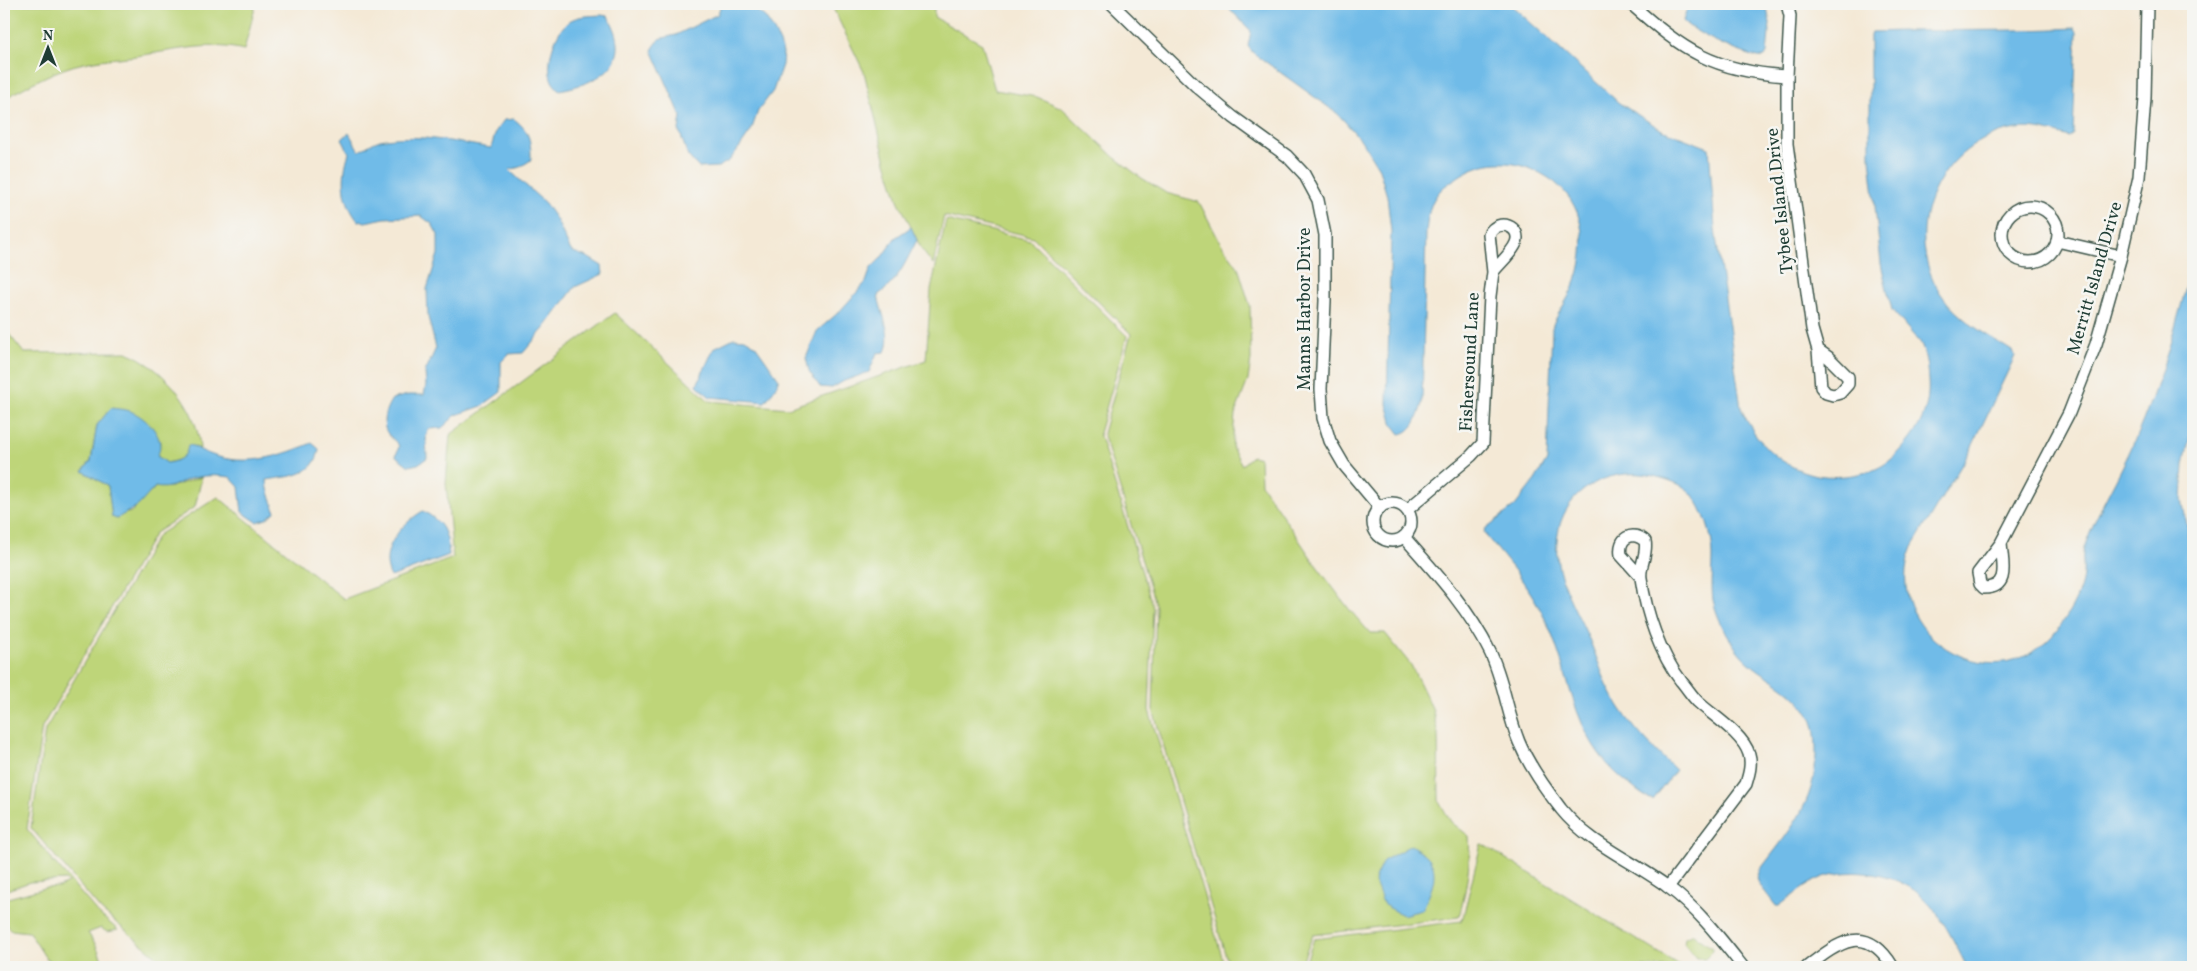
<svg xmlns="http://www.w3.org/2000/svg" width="2197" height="971" viewBox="0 0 2197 971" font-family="Vollkorn,serif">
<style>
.green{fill:#bed579;stroke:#6e8956}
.water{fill:#6fbbe8;stroke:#477c8e}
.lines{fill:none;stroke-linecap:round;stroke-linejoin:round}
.minor-casing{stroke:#3f574c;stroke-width:14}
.minor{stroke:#fff;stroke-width:11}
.labels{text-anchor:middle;stroke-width:5;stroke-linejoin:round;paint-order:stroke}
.street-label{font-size:18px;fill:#1f3d34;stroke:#f6f6f2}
</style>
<rect width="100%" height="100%" fill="#f6f6f2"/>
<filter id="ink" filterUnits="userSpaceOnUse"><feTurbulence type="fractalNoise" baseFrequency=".02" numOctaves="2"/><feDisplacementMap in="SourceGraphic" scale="10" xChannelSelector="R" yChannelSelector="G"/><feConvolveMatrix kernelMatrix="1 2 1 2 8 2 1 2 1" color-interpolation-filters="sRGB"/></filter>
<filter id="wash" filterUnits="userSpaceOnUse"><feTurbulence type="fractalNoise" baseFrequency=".0096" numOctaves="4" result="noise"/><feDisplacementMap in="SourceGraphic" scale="20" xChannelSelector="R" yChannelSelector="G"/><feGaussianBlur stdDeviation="1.12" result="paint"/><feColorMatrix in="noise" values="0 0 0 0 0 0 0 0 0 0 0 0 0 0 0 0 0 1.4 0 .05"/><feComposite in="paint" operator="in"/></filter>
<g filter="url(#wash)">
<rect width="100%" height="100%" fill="#f4e9d6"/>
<g class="green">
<path d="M4 4H256L244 50C212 42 182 49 149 54 128 58 105 58 84 63 55 69 29 85 4 99Z"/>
<path d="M831 4H934V17L982 44 995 90 1037 97 1062 108 1114 157 1140 177 1166 193 1199 202 1220 242 1238 267 1250 306 1251 359 1248 380 1235 414 1232 447 1242 465 1252 456 1260 458 1261 484 1316 565 1349 609 1370 633H1385L1411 665 1432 708 1438 734 1439 801 1451 822 1469 836C1471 864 1466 891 1459 917L1313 935 1300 967H1229L1153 710 1156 607 1103 433 1131 334 1033 237 944 216 933 265 922 250 898 200 886 162 864 72Z"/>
<path d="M946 220 1030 240 1127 336 1099 433 1153 608 1149 710 1225 967H169L101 910 31 828 45 730 158 535 218 497 344 599 453 558 446 483 450 435 615 313 709 401 788 408 926 360 931 290Z"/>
<path d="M4 328 24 353 127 352C164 369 198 406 200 449L193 446 182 459 167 463 157 456 160 442C149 418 135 412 111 408L97 425 91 461 83 471 108 486 112 517 131 512 153 490 155 487H171L201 477V481L195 507 155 533 42 727 27 829 52 859V863H55L98 913 118 930 107 932 101 928 88 933 96 945 105 967H58L45 957 29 932 11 930 4 922V899L45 888 59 887 68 883 66 880 30 882 4 891Z"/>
<path d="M1481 844H1482L1682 967H1304L1314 939 1462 921Z"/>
<path d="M1693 934 1712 948V951L1705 958H1696L1684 943 1685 938Z"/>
</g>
<g class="water">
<path d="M721 4H748L765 17 773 29 780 43 783 53 782 65 773 91 758 111 751 131 742 144 729 161 718 167 699 168 688 156 679 130 681 116 652 50 659 39 676 35 718 14Z"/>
<path d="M1225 4H1510L1619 103 1662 130 1709 148 1715 230 1741 408C1759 452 1797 481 1845 476 1874 473 1888 466 1907 443 1922 425 1930 404 1928 380 1927 367 1926 354 1920 343L1892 310 1881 264 1870 158V34L1872 32C1940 29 2007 32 2075 28L2077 32 2073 134 2069 137C2052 132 2034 126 2017 129 1940 140 1898 229 1941 294 1958 320 1986 334 2012 351L2015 356 1970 451 1912 547C1877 632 1993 704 2053 635 2066 620 2081 595 2083 575 2084 565 2081 555 2085 545 2098 509 2119 477 2134 442 2160 383 2178 321 2193 259V419L2184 465 2182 500 2193 555V967H1967C1954 942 1941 912 1919 894 1896 874 1853 867 1824 877 1807 883 1793 896 1779 906H1776L1759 884 1757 878 1760 870C1789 831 1815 805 1816 754 1816 729 1814 717 1796 698 1779 680 1754 672 1738 651 1727 637 1717 618 1713 600 1711 585 1713 570 1713 556 1713 536 1704 510 1692 494 1684 485 1672 481 1661 478 1614 463 1561 488 1557 541 1554 572 1571 601 1584 628 1593 646 1599 666 1607 685 1623 719 1649 745 1676 770L1653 800C1642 796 1634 788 1625 781 1568 735 1573 670 1540 609 1530 590 1517 573 1503 556 1497 548 1489 541 1484 532L1486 528 1515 506 1535 480 1547 460 1552 328 1554 322C1563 305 1574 290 1579 271 1591 222 1573 182 1523 166 1499 159 1475 164 1455 179 1445 185 1437 192 1432 203 1428 213 1427 223 1426 233L1422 403C1419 415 1414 432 1400 434L1393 425 1387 404 1391 231 1387 196 1379 169 1361 140 1338 114 1252 52 1248 46 1251 31Z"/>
<path d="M1692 4H1766L1770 23 1767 53 1765 57C1753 61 1692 32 1683 21L1686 11Z"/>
<path d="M601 15 608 16C636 62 601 83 559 90 557 87 553 84 552 81 545 65 554 34 567 23 575 15 591 16 601 15Z"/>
<path d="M514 119C530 131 531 141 531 160L520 167 509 170 545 203 556 219 571 251 589 258 602 266 603 274 575 287 546 326 523 353 509 354 501 362V392L482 406 456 415 442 428 429 429 426 436 427 458 418 464 409 466 396 456 399 446C396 441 391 438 388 434 380 422 386 408 392 399L408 395H424L426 385 425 372 436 348 428 317 427 289 438 254V235L432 224 421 216 385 218 365 222 360 220 359 222C342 203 341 176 349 153L342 139 349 133 359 151C365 148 373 142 380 140 417 133 454 142 491 148L496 131 504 120Z"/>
<path d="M911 227 917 240C906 261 898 282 878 295 881 314 893 333 885 352L877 353 869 372 844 381 832 388 820 387 809 371 806 358 817 331 839 312 866 282 871 268 881 258 895 238Z"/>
<path d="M734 338 745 339 755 345 779 379 774 390 765 402 710 397 697 385 714 348Z"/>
<path d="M111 408C117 409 124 409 130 411 146 417 168 438 157 456L167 463C178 461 187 458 188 445L193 446C233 470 272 460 312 443L319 449C315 477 289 476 267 480 267 492 273 500 275 512L266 519 257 522 242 512 239 487 230 477C216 475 203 475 189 479 177 484 168 490 155 487L139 505 116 519 112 517 108 486 83 471 91 461 97 425Z"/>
<path d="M423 511C444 523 447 532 449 555L391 577C377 551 402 523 423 511Z"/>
<path d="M1411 845C1416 849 1424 852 1428 857 1441 873 1430 894 1422 910L1403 915 1384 905 1374 880 1383 861Z"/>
</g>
</g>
<g filter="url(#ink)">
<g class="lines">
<defs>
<g id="minor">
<path d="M1112 4 1196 86 1233 117 1287 156 1304 174 1318 200 1325 235V301L1321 389 1323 418 1330 441 1344 465 1380 508"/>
<path d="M1631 4C1684 51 1713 71 1787 76"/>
<path d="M1787 4 1790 16 1787 76V144L1812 329 1818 350 1821 387 1826 393 1833 395 1840 393 1848 384V377L1828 357 1818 350"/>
<circle cx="2030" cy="234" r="28"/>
<path d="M2057 241 2121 256"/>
<circle cx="1392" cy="522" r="19"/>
<path d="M1407 510 1471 456 1483 443 1490 296 1493 272 1489 234C1499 217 1522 227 1516 243 1512 253 1500 263 1493 272"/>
<path d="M1404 537C1436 573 1469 609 1490 652 1504 681 1507 713 1519 742 1529 766 1545 788 1561 809 1589 844 1633 861 1668 887 1698 909 1720 938 1743 967"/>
<path d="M2001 543C2002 562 2011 588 1984 588L1980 584 1978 573 2001 543 2069 413 2096 344 2121 256 2139 177 2145 98 2147 4"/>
<path d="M1640 576 1621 555C1618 538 1632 530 1645 541 1648 554 1639 566 1641 578 1646 613 1660 654 1681 681 1687 688 1692 696 1698 702 1713 716 1743 734 1749 754 1752 764 1749 774 1746 784L1668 887"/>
<path d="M1807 967C1839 942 1866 922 1893 967"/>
</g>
</defs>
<use href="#minor" class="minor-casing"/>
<use href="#minor" class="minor"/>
</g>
</g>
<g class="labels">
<g class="street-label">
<text transform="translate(1779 201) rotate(-96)" y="6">Tybee Island Drive</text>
<text transform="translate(2094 278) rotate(-74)" y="6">Merritt Island Drive</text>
<text transform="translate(1304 309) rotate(-90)" y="6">Manns Harbor Drive</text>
<text transform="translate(1469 362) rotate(-87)" y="6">Fishersound Lane</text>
</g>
</g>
<rect width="2197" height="971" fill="none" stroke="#f6f6f2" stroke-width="20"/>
<g transform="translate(48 48)" stroke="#f6f6f2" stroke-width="4" paint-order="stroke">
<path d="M0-4L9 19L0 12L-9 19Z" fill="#1f3d34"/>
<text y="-8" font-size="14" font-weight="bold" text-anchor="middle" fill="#1f3d34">N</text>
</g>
</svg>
